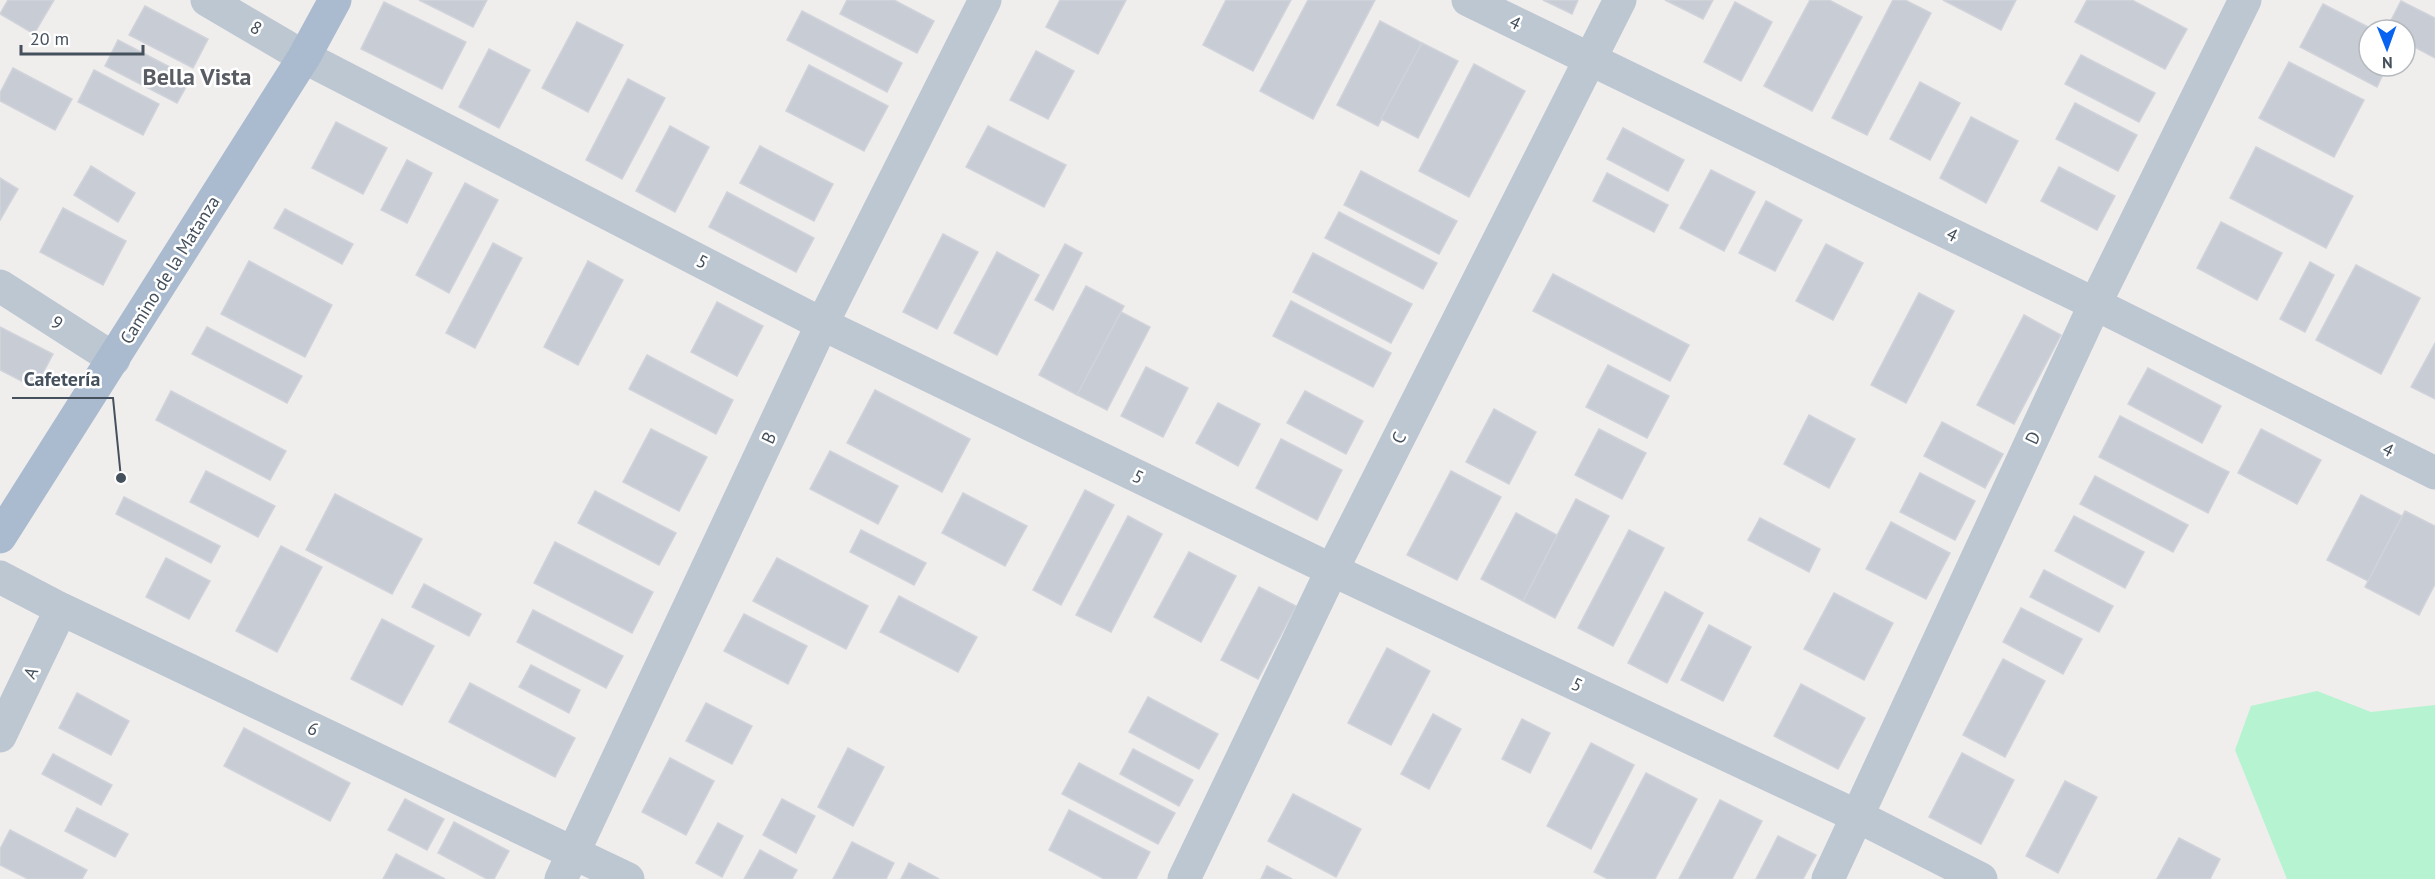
<svg xmlns="http://www.w3.org/2000/svg" width="2435" height="879" viewBox="0 0 2435 879" font-family="'PT Sans',sans-serif">
<style>
.green{fill:#b6f3d0}
.building{fill:#c8ccd4;stroke:#d0d3da;stroke-width:1.5}
.lines{fill:none;stroke-linecap:round;stroke-linejoin:round}
.minor{stroke:#bcc7d1;stroke-width:33}
.major{stroke:#aabbcf;stroke-width:33}
.labels{text-anchor:middle;stroke-width:5;stroke-linejoin:round;paint-order:stroke}
.street-label{font-size:18px;fill:#44505c;stroke:#fff}
.district-label{font-size:24px;font-weight:bold;fill:#595d63;stroke:#fff}
.leader{fill:none;stroke:#44505c;stroke-width:2}
.callout-dot{fill:#44505c;stroke:#fff;stroke-width:2}
.callout-label{font-size:20px;text-anchor:middle;font-weight:bold;fill:#44505c;stroke:#fff;stroke-width:5;stroke-linejoin:round;paint-order:stroke}
</style>
<rect width="100%" height="100%" fill="#f0eded"/>
<path class="green" d="M2317 691 2371 712 2435 705V879H2287L2235 750 2251 706Z"/>
<g class="building">
<path d="M8 0H54L34 34 0 14Z"/>
<path d="M419 0H487L473 27Z"/>
<path d="M847 0H894L934 21 917 53 840 14Z"/>
<path d="M1060 0H1126L1098 54 1046 27Z"/>
<path d="M1226 0H1291L1253 71 1203 45Z"/>
<path d="M1308 0H1375L1313 119 1260 91Z"/>
<path d="M1543 0H1578L1572 14Z"/>
<path d="M1665 0H1713L1703 19Z"/>
<path d="M1810 0H1829L1862 17 1812 111 1764 86Z"/>
<path d="M1893 0H1905L1931 13 1867 135 1832 118Z"/>
<path d="M1943 0H2016L2001 30Z"/>
<path d="M2087 0H2132L2187 29 2165 69 2075 22Z"/>
<path d="M2401 1 2435 18V58L2405 42V30H2386Z"/>
<path d="M384 2 466 42 442 89 361 49Z"/>
<path d="M1735 2 1772 22 1741 81 1704 62Z"/>
<path d="M2323 4 2374 30H2369V66H2387L2377 87 2300 47Z"/>
<path d="M145 6 208 39 193 68 129 35Z"/>
<path d="M802 11 902 63 887 92 787 40Z"/>
<path d="M1380 21 1422 43 1378 126 1337 105Z"/>
<path d="M577 22 623 45 588 112 542 88Z"/>
<path d="M118 40 191 78 177 103 105 66Z"/>
<path d="M1422 43 1458 61 1418 138 1381 119Z"/>
<path d="M489 49 530 70 499 128 459 107Z"/>
<path d="M1036 51 1074 71 1048 119 1010 100Z"/>
<path d="M2081 55 2155 93 2139 122 2065 84Z"/>
<path d="M2289 62 2364 100 2334 157 2259 118Z"/>
<path d="M1474 64 1525 91 1469 197 1419 171Z"/>
<path d="M809 65 888 106 864 151 786 111Z"/>
<path d="M13 68 72 99 55 130 0 101V93Z"/>
<path d="M94 70 159 104 143 135 78 102Z"/>
<path d="M628 79 665 98 622 179 586 160Z"/>
<path d="M1920 82 1960 103 1930 160 1890 139Z"/>
<path d="M2075 103 2137 135 2118 171 2056 139Z"/>
<path d="M1971 117 2018 141 1986 203 1940 178Z"/>
<path d="M336 122 387 148 363 194 312 168Z"/>
<path d="M670 126 709 147 675 212 636 191Z"/>
<path d="M988 126 1066 165 1044 207 966 167Z"/>
<path d="M1623 128 1684 160 1668 191 1607 159Z"/>
<path d="M760 146 833 184 814 221 740 183Z"/>
<path d="M2256 147 2353 196 2326 248 2230 198Z"/>
<path d="M407 160 432 173 407 223 381 210Z"/>
<path d="M91 166 135 193 118 222 74 195Z"/>
<path d="M2059 167 2115 196 2097 230 2041 201Z"/>
<path d="M1711 170 1755 192 1724 251 1680 228Z"/>
<path d="M1361 171 1457 221 1439 254 1344 205Z"/>
<path d="M1607 173 1668 205 1654 232 1593 201Z"/>
<path d="M0 178 18 189 0 220Z"/>
<path d="M465 183 498 200 449 293 416 275Z"/>
<path d="M727 192 814 238 796 272 709 227Z"/>
<path d="M1766 201 1802 220 1775 271 1739 253Z"/>
<path d="M63 208 126 241 103 285 40 252Z"/>
<path d="M285 209 353 244 342 264 274 228Z"/>
<path d="M1339 212 1437 263 1423 289 1325 238Z"/>
<path d="M2221 222 2282 253 2257 300 2197 268Z"/>
<path d="M943 234 978 252 937 329 903 312Z"/>
<path d="M493 243 522 258 475 348 446 333Z"/>
<path d="M1065 244 1082 253 1053 310 1035 300Z"/>
<path d="M1826 244 1863 263 1833 320 1796 301Z"/>
<path d="M997 252 1039 275 997 355 954 333Z"/>
<path d="M1313 253 1412 304 1391 343 1293 292Z"/>
<path d="M249 261 332 305 305 357 221 314Z"/>
<path d="M588 261 623 280 578 365 544 347Z"/>
<path d="M2310 262 2334 275 2305 332 2280 319Z"/>
<path d="M2356 265 2420 298 2381 374 2316 340Z"/>
<path d="M1553 274 1689 345 1670 381 1533 311Z"/>
<path d="M1086 286 1124 306 1077 395 1039 375Z"/>
<path d="M1919 293 1954 311 1906 403 1871 385Z"/>
<path d="M1291 301 1391 353 1373 387 1273 336Z"/>
<path d="M717 302 763 326 737 376 691 352Z"/>
<path d="M1121 312 1150 327 1107 410 1077 395Z"/>
<path d="M2024 315 2061 335 2014 424 1977 405Z"/>
<path d="M0 327 53 354 35 388 0 370Z"/>
<path d="M207 327 302 376 287 403 192 354Z"/>
<path d="M2435 343V399L2411 387Z"/>
<path d="M647 355 733 400 716 434 629 389Z"/>
<path d="M1608 365 1669 396 1647 438 1586 407Z"/>
<path d="M1146 367 1188 388 1163 437 1121 416Z"/>
<path d="M2148 368 2221 406 2202 443 2128 404Z"/>
<path d="M875 390 970 439 942 492 847 443Z"/>
<path d="M171 391 286 451 270 480 156 420Z"/>
<path d="M1305 391 1363 421 1346 454 1287 423Z"/>
<path d="M1218 403 1260 424 1238 466 1196 443Z"/>
<path d="M1494 409 1536 432 1509 484 1466 462Z"/>
<path d="M1809 415 1855 439 1829 488 1784 464Z"/>
<path d="M2120 416 2229 472 2208 513 2099 457Z"/>
<path d="M1942 422 2003 454 1985 488 1924 456Z"/>
<path d="M651 429 707 457 679 511 623 482Z"/>
<path d="M1599 429 1646 453 1622 499 1575 475Z"/>
<path d="M2261 429 2321 460 2297 504 2238 473Z"/>
<path d="M1281 439 1342 470 1317 520 1256 488Z"/>
<path d="M830 451 898 486 878 524 810 489Z"/>
<path d="M206 471 275 506 258 537 190 502Z"/>
<path d="M1451 471 1501 497 1457 580 1407 555Z"/>
<path d="M1920 473 1975 501 1955 540 1900 512Z"/>
<path d="M2095 476 2188 525 2173 552 2080 504Z"/>
<path d="M1085 490 1114 505 1061 605 1033 590Z"/>
<path d="M595 491 676 533 659 565 578 523Z"/>
<path d="M963 493 1027 526 1005 566 942 533Z"/>
<path d="M335 494 422 539 392 594 306 550Z"/>
<path d="M2361 495 2402 516 2368 581 2327 560Z"/>
<path d="M124 497 220 546 211 563 116 514Z"/>
<path d="M1576 499 1609 516 1555 618 1523 601Z"/>
<path d="M2405 511 2435 526V584L2419 615 2365 587Z"/>
<path d="M1516 513 1557 535 1523 601 1481 579Z"/>
<path d="M1128 516 1162 534 1111 632 1076 615Z"/>
<path d="M2074 516 2144 552 2125 588 2055 551Z"/>
<path d="M1760 518 1820 549 1809 572 1748 540Z"/>
<path d="M1891 522 1950 553 1926 599 1866 569Z"/>
<path d="M861 530 926 563 914 585 850 552Z"/>
<path d="M1629 530 1664 548 1613 646 1578 628Z"/>
<path d="M555 542 653 592 632 633 534 583Z"/>
<path d="M281 546 322 567 277 652 236 631Z"/>
<path d="M1189 552 1236 576 1201 642 1154 617Z"/>
<path d="M166 558 210 581 189 619 146 597Z"/>
<path d="M777 558 868 606 846 649 753 601Z"/>
<path d="M2044 570 2113 606 2099 632 2030 597Z"/>
<path d="M424 584 481 614 469 636 412 607Z"/>
<path d="M1259 587 1296 606 1258 679 1221 660Z"/>
<path d="M1665 592 1703 613 1667 683 1628 663Z"/>
<path d="M1834 593 1893 623 1864 680 1804 649Z"/>
<path d="M899 596 977 637 958 672 880 632Z"/>
<path d="M2021 608 2082 639 2063 674 2003 642Z"/>
<path d="M533 610 623 656 606 688 517 642Z"/>
<path d="M744 614 807 646 788 684 724 651Z"/>
<path d="M382 619 434 646 402 705 351 679Z"/>
<path d="M1709 625 1751 647 1723 701 1681 680Z"/>
<path d="M1387 648 1430 671 1391 745 1348 723Z"/>
<path d="M2003 659 2045 681 2005 757 1963 735Z"/>
<path d="M531 665 580 690 569 713 519 687Z"/>
<path d="M470 683 575 738 555 777 449 722Z"/>
<path d="M1801 684 1865 718 1838 769 1774 736Z"/>
<path d="M77 693 129 721 111 755 59 728Z"/>
<path d="M1148 697 1218 734 1199 769 1129 732Z"/>
<path d="M706 703 752 726 732 764 686 741Z"/>
<path d="M1433 714 1461 729 1429 789 1401 774Z"/>
<path d="M1522 719 1550 733 1530 773 1502 759Z"/>
<path d="M244 728 350 783 330 821 224 766Z"/>
<path d="M1591 743 1634 765 1591 849 1547 826Z"/>
<path d="M848 748 884 767 853 826 818 807Z"/>
<path d="M1133 749 1193 780 1179 806 1120 774Z"/>
<path d="M1962 753 2014 780 1981 844 1929 817Z"/>
<path d="M53 754 112 785 101 805 42 774Z"/>
<path d="M670 758 714 781 686 835 642 812Z"/>
<path d="M1079 763 1175 813 1158 844 1062 794Z"/>
<path d="M1646 773 1697 799 1655 879H1608L1594 872Z"/>
<path d="M2065 781 2097 797 2058 873 2026 856Z"/>
<path d="M1293 794 1361 829 1336 877 1268 841Z"/>
<path d="M405 799 444 819 427 850 388 830Z"/>
<path d="M782 799 815 816 796 853 763 835Z"/>
<path d="M1720 800 1762 821 1732 879H1679Z"/>
<path d="M77 808 128 834 115 857 65 831Z"/>
<path d="M1069 810 1150 852 1136 879H1104L1049 850Z"/>
<path d="M454 822 509 851 494 879H487L438 853Z"/>
<path d="M718 823 743 836 722 877 696 863Z"/>
<path d="M10 830 87 870 82 879H28L0 865V849Z"/>
<path d="M1778 836 1816 855 1803 879H1756Z"/>
<path d="M2179 838 2220 859 2210 879H2157Z"/>
<path d="M852 842 894 863 886 879H833Z"/>
<path d="M760 850 797 870 792 879H744Z"/>
<path d="M396 854 445 879H383Z"/>
<path d="M909 863 939 879H901Z"/>
<path d="M1267 866 1292 879H1261Z"/>
</g>
<g class="lines">
<g class="minor">
<path d="M207 0 304 57 822 324 1332 570 1859 817 1981 879"/>
<path d="M1468 0 2095 304 2435 473"/>
<path d="M0 286 114 359"/>
<path d="M0 577 61 609 628 879"/>
<path d="M0 736 61 609"/>
<path d="M561 879 822 324 985 0"/>
<path d="M1184 879 1332 570 1620 0"/>
<path d="M1828 879 2095 304 2245 0"/>
</g>
<path class="major" d="M0 537 304 57 335 0"/>
</g>
<g class="labels">
<g class="street-label">
<text transform="translate(1515 23) rotate(26)" y="6">4</text>
<text transform="translate(256 28) rotate(30)" y="6">8</text>
<text transform="translate(1952 235) rotate(26)" y="6">4</text>
<text transform="translate(702 262) rotate(27)" y="6">5</text>
<text transform="translate(170 270) rotate(-58)" y="6">Camino de la Matanza</text>
<text transform="translate(57 323) rotate(33)" y="6">9</text>
<text transform="translate(769 438) rotate(-65)" y="6">B</text>
<text transform="translate(1399 438) rotate(-63)" y="6">C</text>
<text transform="translate(2033 438) rotate(-65)" y="6">D</text>
<text transform="translate(2388 450) rotate(26)" y="6">4</text>
<text transform="translate(1138 477) rotate(26)" y="6">5</text>
<text transform="translate(31 673) rotate(-64)" y="6">A</text>
<text transform="translate(1577 685) rotate(25)" y="6">5</text>
<text transform="translate(313 729) rotate(26)" y="6">6</text>
</g>
<g class="district-label">
<text x="197" y="85">Bella Vista</text>
</g>
</g>
<path class="leader" d="M121 478L113 398H12"/>
<circle class="callout-dot" cx="121" cy="478" r="6"/>
<g class="callout-label">
<text x="62" y="386">Cafetería</text>
</g>
<g transform="translate(2387 48) rotate(179)"><circle r="28" fill="#ffffff" stroke="#b4b9be" stroke-width="1.5"/>
<path d="M0-4.5L10 22L0 15L-10 22Z" fill="#0763f0"/>
<text y="-9" font-size="16" font-weight="bold" text-anchor="middle" fill="#44505c">N</text>
</g>
<path d="M21 45v9h122v-9" fill="none" stroke="#44505c" stroke-width="3"/>
<text x="30" y="45" font-size="18" fill="#44505c" stroke="#ffffff" stroke-width="4.5" paint-order="stroke">20 m</text>
</svg>
